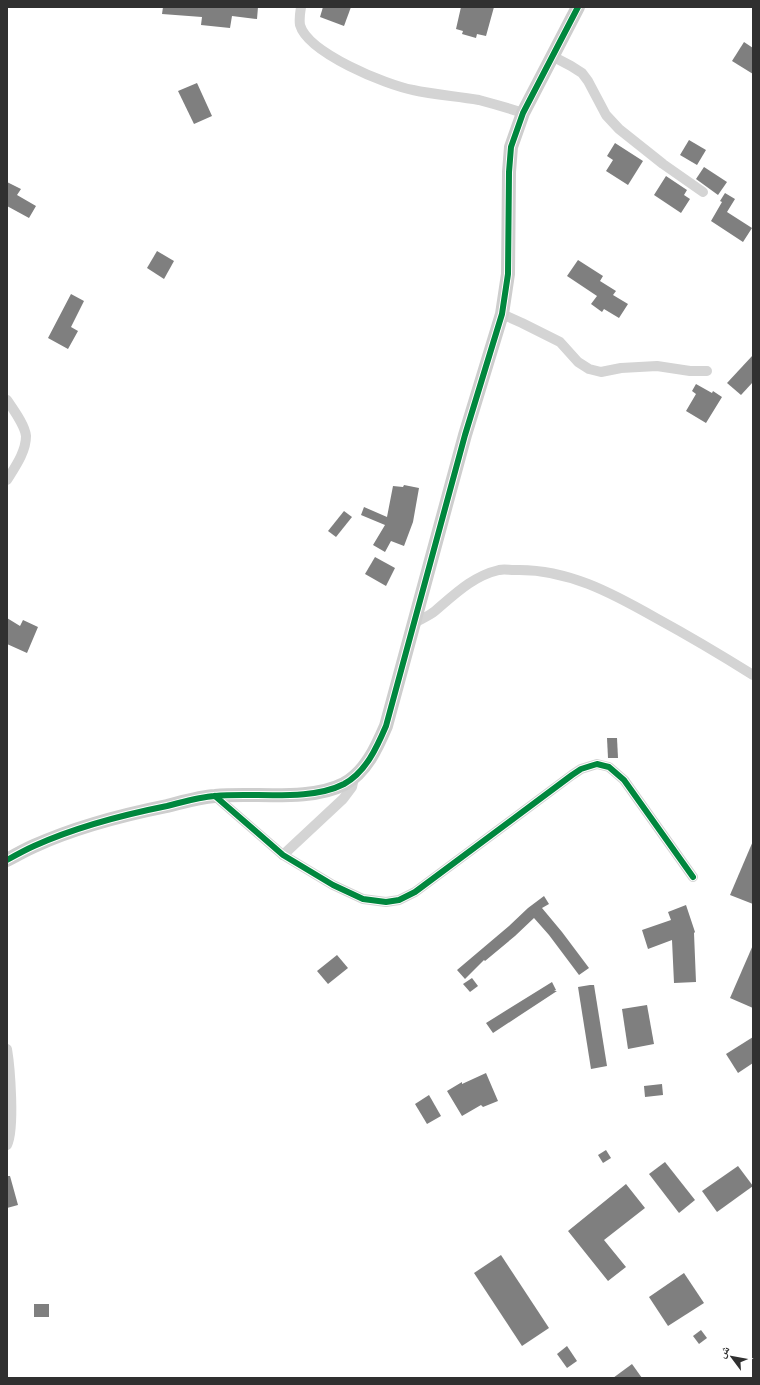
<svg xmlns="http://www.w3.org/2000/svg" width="760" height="1385" viewBox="0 0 760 1385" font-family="'Alegreya Sans','Noto Naskh Arabic',sans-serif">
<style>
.building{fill:#7f7f7f}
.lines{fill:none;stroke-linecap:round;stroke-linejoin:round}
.street{stroke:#d4d4d4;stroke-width:10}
.secondary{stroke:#cecece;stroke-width:14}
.cycleway-casing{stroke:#fff;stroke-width:8}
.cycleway{stroke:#00873e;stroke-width:6}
</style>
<rect width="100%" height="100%" fill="#fff"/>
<g class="building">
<path d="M163 7H258L257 19 232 16 230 28 201 25 202 17 162 14Z"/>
<path d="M323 7H351L344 26 320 17Z"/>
<path d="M461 7H494L486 36 477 34 476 38 462 34 463 31 456 29Z"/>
<path d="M744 42 753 48V74L732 61Z"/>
<path d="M197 83 212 116 194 124 178 91Z"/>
<path d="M689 140 706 150 697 165 680 155Z"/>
<path d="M615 143 643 161 628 185 606 171 613 160 607 156Z"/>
<path d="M704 167 727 182 718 195 696 179Z"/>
<path d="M666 176 687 190 684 195 690 199 681 213 654 195Z"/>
<path d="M7 182 21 189 17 195 36 206 29 218 7 206Z"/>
<path d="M725 193 735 199 727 212 752 228 743 242 711 221 722 202 720 201Z"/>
<path d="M157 251 174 261 164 279 147 268Z"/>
<path d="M578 260 603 276 600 281 616 291 613 295 628 304 619 318 604 309 602 312 591 304 597 296 567 276Z"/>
<path d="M71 294 84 301 71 327 78 331 68 349 48 338Z"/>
<path d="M753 355V382L741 395 727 383Z"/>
<path d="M696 384 712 393 713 391 722 397 706 423 686 411 696 394 692 391Z"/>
<path d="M404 485 419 488 413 522 404 546 391 541 385 552 373 545 385 525 361 515 364 507 387 517 393 486 403 487Z"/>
<path d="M344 511 352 517 336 537 328 531Z"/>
<path d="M375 557 395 568 386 586 365 574Z"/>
<path d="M7 618 20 626 23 620 38 627 27 653 7 644Z"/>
<path d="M607 738H617L618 758H608Z"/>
<path d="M753 841V904L730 895Z"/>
<path d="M544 896 549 904 542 908 562 932 589 968 579 975 549 935 534 918 515 936 485 961 484 960 465 979 457 970 509 926 528 908Z"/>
<path d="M686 905 695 932 694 933 696 982 674 983 672 940 648 949 642 930 671 920 668 912Z"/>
<path d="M753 945V1008L730 998Z"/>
<path d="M337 955 348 968 328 984 317 971Z"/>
<path d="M472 978 478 986 470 992 463 984Z"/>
<path d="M552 982 556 990 554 991H557L493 1033 486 1023Z"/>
<path d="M590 985H594L607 1066 591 1069 578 987Z"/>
<path d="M647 1005 654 1044 628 1049 622 1009Z"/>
<path d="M753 1037V1063L738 1073 726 1054Z"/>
<path d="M486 1073 498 1101 483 1107 481 1105 462 1116 447 1091 462 1082V1084Z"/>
<path d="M662 1084 663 1095 645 1097 644 1086Z"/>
<path d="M429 1095 441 1116 427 1124 415 1104Z"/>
<path d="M606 1150 611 1158 603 1163 598 1155Z"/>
<path d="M665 1162 695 1200 679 1213 649 1174Z"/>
<path d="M738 1166 753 1186 717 1212 702 1191Z"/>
<path d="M7 1176H10L18 1205 7 1208Z"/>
<path d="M626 1184 645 1208 604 1240 626 1267 608 1281 568 1231Z"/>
<path d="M501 1255 549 1328 522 1346 474 1273Z"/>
<path d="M684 1273 704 1303 668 1326 649 1297Z"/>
<rect x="34" y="1304" width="15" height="13"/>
<path d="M701 1330 707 1338 699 1344 693 1336Z"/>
<path d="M567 1346 577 1361 567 1368 557 1354Z"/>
<path d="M632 1364 642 1378H613Z"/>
</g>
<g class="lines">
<g class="street">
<path d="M301 7C300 13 299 19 300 25 308 53 386 85 413 90 435 95 457 96 479 100 494 104 508 108 523 113"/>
<path d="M552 56 571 66 582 73 588 81 606 115 619 129 663 164 703 192"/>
<path d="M502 314 522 323 560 342 578 362 589 369 601 372 621 368 657 366 690 371H707"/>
<path d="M7 400C13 409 25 425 26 436 26 452 15 467 7 480"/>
<path d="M414 623C421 619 429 616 435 611 455 594 473 576 499 570 504 569 509 570 514 570 566 568 612 593 656 618 689 636 721 655 753 675"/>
<path d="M215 796 283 855 333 885 363 899 386 902 399 900 415 892 572 775 581 769 597 764 609 767 624 780 693 877"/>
<path d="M283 855 343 799 352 787 354 778"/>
<path d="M7 1049C10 1067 15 1129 7 1145"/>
</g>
<path class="secondary" d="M7 860C16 855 25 850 34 846 76 827 122 815 167 806 183 802 199 797 215 796 254 792 309 802 344 784 366 772 377 747 386 726L465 435 502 314 508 274 509 172 511 147 523 113 578 7"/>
<defs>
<g id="cycleway">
<path d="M215 796 283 855 333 885 363 899 386 902 399 900 415 892 572 775 581 769 597 764 609 767 624 780 693 877"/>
<path d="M7 860C16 855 25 850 34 846 76 827 122 815 167 806 183 802 199 797 215 796 254 792 309 802 344 784 366 772 377 747 386 726L465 435 502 314 508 274 509 172 511 147 523 113 578 7"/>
</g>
</defs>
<use href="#cycleway" class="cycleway-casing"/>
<use href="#cycleway" class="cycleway"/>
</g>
<rect width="760" height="1385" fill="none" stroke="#303030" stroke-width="16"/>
<g transform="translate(732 1357) rotate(302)" stroke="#ffffff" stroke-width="3" paint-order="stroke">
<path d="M0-3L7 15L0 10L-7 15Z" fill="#303030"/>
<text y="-6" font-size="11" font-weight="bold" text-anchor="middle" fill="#303030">ش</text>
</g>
</svg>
